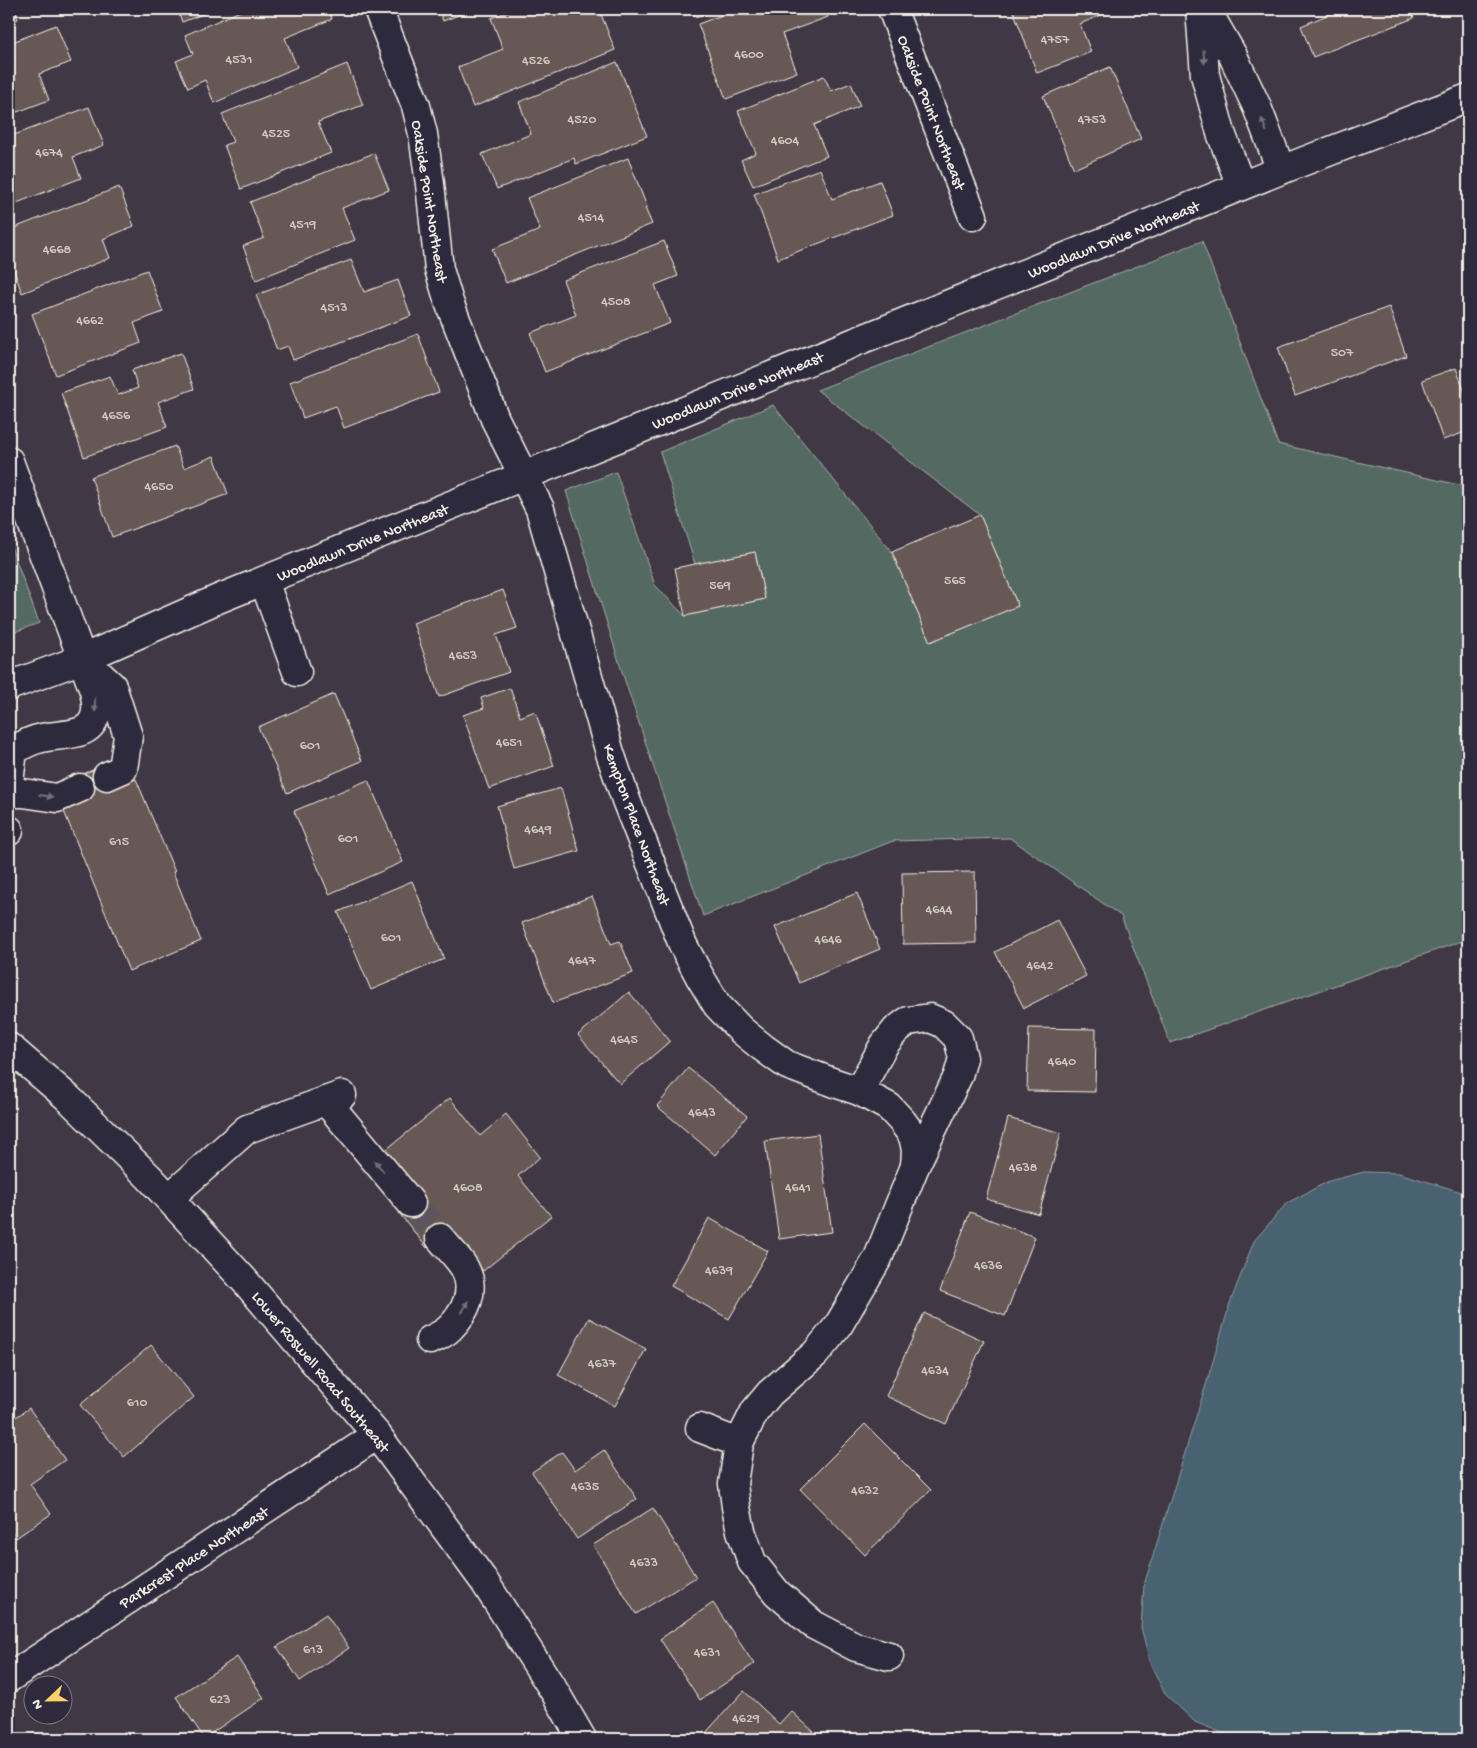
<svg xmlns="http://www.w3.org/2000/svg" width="1477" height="1748" viewBox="0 0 1477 1748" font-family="'Gochi Hand',sans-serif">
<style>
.green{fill:#556963;stroke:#a4ada6}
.water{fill:#496271;stroke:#8d9ba1}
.building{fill:#675855;stroke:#f4f1e8}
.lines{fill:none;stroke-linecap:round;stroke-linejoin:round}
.minor-tunnel{stroke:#5b545d;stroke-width:28;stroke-dasharray:28 14;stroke-linecap:butt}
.minor-casing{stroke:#f4f1e8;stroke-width:31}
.major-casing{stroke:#f4f1e8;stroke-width:31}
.minor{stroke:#2f2a3d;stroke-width:28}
.major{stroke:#2f2a3d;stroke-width:28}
.oneway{fill:#747079}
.labels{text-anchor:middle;stroke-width:4;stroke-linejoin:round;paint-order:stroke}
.number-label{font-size:14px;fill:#d1cbc3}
.street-label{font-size:16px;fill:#f4f1e8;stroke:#2f2a3d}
</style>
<rect width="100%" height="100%" fill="#403844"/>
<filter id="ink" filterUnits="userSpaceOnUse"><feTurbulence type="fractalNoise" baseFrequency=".02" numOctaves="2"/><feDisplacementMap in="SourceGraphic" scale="10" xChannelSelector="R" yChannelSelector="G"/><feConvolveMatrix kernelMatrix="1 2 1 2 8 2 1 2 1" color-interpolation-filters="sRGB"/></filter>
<g filter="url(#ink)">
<g class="green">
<path d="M1202 241 1278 444 1468 487V939L1170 1043 1121 916 1010 838 893 841 703 916 624 678 566 491 616 472 655 585 685 616 765 599 755 552 695 564 660 452 773 405 892 552 930 642 1018 606 980 515 817 390Z"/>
<path d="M9 541 39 623 9 634Z"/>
</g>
<path class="water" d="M1364 1172 1399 1173 1468 1194V1739H1241L1222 1733 1195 1722 1165 1694 1150 1663 1141 1627 1144 1585 1209 1375 1230 1303 1254 1241 1287 1203 1329 1181Z"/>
<g class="building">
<path d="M9 9H15L18 19 9 23Z"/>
<path d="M177 9H216L182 22Z"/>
<path d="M245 9H328L332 19 285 38 297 67 214 103 205 80 188 88 176 61 193 54 185 35Z"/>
<path d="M439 9H474L443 21Z"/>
<path d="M515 9H599L615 50 473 107 458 67 503 49 491 18Z"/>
<path d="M692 9H717L695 17Z"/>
<path d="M738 9H824L828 17 782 34 797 72 726 99 698 24Z"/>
<path d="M1015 9H1110L1111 11 1080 24 1091 52 1037 73 1013 10Z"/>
<path d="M1339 9H1411L1414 18 1313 57 1301 26 1339 10Z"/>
<path d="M56 25 71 62 39 74 49 100 9 115V59L15 57 10 43Z"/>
<path d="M617 62 647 136 576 164 574 158 497 189 482 154 531 134 519 102Z"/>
<path d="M347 64 363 105 318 122 331 153 241 189 224 145 233 142 222 114Z"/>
<path d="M1110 67 1141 139 1074 169 1043 96Z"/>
<path d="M824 76 831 91 851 83 860 106 814 125 827 156 753 186 741 160 756 153 738 111Z"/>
<path d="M89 107 104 145 73 157 81 178 9 206V137Z"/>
<path d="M374 153 389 190 342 208 355 240 256 280 243 246 264 238 250 202Z"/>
<path d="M628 158 647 207 645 208 652 224 506 283 492 249 540 230 527 198Z"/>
<path d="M820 169 832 199 880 181 893 215 778 259 754 194Z"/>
<path d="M119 187 134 226 103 239 110 258 22 293 9 257V230Z"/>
<path d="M664 241 678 276 655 285 670 323 545 372 530 333 576 315 563 280Z"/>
<path d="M351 260 364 292 398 280 411 316 293 360 288 346 277 350 256 295Z"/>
<path d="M147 270 163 312 134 323 141 343 56 375 32 314Z"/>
<path d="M1389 307 1406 356 1295 396 1278 347Z"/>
<path d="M418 334 439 392 344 428 336 406 303 418 290 382Z"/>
<path d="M181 353 194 389 158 402 167 427 84 457 61 393 110 376 118 395 138 388 132 370Z"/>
<path d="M1456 368 1468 401V431L1443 440 1422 380Z"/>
<path d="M175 446 184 468 214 456 228 494 112 537 91 477Z"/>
<path d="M980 515 1018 606 930 642 892 552Z"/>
<path d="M755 552 765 599 685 616 675 568Z"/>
<path d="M503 590 517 628 496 635 509 672 439 697 413 623Z"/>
<path d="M510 688 520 717 535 711 554 766 489 789 463 715 484 708 481 698Z"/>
<path d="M334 694 362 761 287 793 258 727Z"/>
<path d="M102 766 112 789 136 779 175 872H173L201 941 129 971 63 809 76 777Z"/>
<path d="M368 780 403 862 329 894 294 811Z"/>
<path d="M561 788 579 851 514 869 497 806Z"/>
<path d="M975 872 976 943 903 944 902 873Z"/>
<path d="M412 881 444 959 371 990 338 912Z"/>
<path d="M857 893 880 949 799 983 775 927Z"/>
<path d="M592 896 611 944 620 941 633 973 553 1003 522 923Z"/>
<path d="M1057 920 1086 976 1024 1008 995 952Z"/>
<path d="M629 992 670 1041 620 1084 578 1035Z"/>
<path d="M1029 1028 1096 1029 1095 1092 1027 1091Z"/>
<path d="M688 1068 747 1116 715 1155 657 1106Z"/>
<path d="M450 1098 480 1136 506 1114 540 1157 518 1176 551 1216 483 1271 450 1230 427 1248 399 1213 418 1197 382 1153Z"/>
<path d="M1008 1118 1061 1133 1039 1214 986 1199Z"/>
<path d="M818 1134 832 1232 779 1239 765 1141Z"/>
<path d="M970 1212 1035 1237 1005 1316 940 1291Z"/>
<path d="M709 1218 768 1251 729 1319 671 1286Z"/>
<path d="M924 1313 984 1341 946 1424 886 1396Z"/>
<path d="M589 1318 646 1349 615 1406 558 1375Z"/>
<path d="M151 1345 194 1397 124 1457 80 1405Z"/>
<path d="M29 1408 65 1460 30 1484 51 1514 16 1538 9 1527V1449L13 1446 9 1441V1422Z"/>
<path d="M865 1424 931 1490 865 1555 800 1489Z"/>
<path d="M604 1450 637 1499 577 1539 532 1472 562 1452 575 1470Z"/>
<path d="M653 1508 696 1577 636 1614 593 1545Z"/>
<path d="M713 1603 754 1664 700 1700 660 1639Z"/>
<path d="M326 1614 349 1648 300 1681 277 1647Z"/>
<path d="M237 1657 264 1698 204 1738 176 1697Z"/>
<path d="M744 1691 779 1724 791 1711 815 1733 810 1739H702L701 1738Z"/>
</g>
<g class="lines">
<path class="minor-tunnel" d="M411 1203 440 1238"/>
<defs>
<g id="minor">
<path d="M378 9 416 106 423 134 430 184 439 269 449 302 495 419 540 509 610 753 626 800 683 945 700 977 717 1005 741 1030 762 1047 787 1065 835 1083 859 1091 889 1107 902 1121 913 1136 916 1150 915 1166 878 1258 838 1326 815 1354 770 1393 755 1411 739 1443 733 1484 736 1507 741 1531 752 1562 777 1593 814 1625 856 1647 889 1656"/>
<path d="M892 9 973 216"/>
<path d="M1200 9 1205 75 1221 133 1241 186"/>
<path d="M1206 9 1233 56 1257 107 1281 170"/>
<path d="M9 461 94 691C95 697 97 704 96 711 93 739 62 733 42 738 31 740 22 745 13 751L9 782"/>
<path d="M264 581 297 672"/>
<path d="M89 665 112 686 128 736 123 769 107 776"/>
<path d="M9 686 82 659 218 599 625 435 1281 170 1468 98"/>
<path d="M9 793H23L57 798 80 788"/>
<path d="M9 830V831"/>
<path d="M859 1091 884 1045 896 1030 908 1021 930 1018 944 1024 958 1038 963 1058 958 1076 915 1166"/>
<path d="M326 1101 411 1203"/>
<path d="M169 1198 247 1129 342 1095"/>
<path d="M430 1340C437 1337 445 1333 450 1328 466 1312 476 1290 465 1269 459 1258 448 1248 440 1238"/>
<path d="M700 1428 739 1443"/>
<path d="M9 1678 377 1435"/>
</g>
<path id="major" d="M9 1047 67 1097 149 1177 244 1280 377 1435 484 1581 556 1694 582 1739"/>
</defs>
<use href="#minor" class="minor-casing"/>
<use href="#major" class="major-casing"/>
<use href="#minor" class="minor"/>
<use href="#major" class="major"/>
</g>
<defs><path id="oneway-solid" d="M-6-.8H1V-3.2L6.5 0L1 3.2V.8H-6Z" transform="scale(1.25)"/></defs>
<g class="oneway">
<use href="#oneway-solid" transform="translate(1204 57) rotate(86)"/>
<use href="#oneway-solid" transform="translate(1264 125) rotate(-111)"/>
<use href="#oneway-solid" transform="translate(95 705) rotate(89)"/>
<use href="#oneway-solid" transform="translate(46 796) rotate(9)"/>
<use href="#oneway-solid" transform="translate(379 1166) rotate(-130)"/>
<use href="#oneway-solid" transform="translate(465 1307) rotate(-61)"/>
</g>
</g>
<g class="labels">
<g class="number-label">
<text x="1055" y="43">4757</text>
<text x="749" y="58">4600</text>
<text x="239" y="63">4531</text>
<text x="536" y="64">4526</text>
<text x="582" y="123">4520</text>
<text x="1092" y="123">4753</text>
<text x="276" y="137">4525</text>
<text x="785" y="144">4604</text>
<text x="49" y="156">4674</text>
<text x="591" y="221">4514</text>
<text x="303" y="228">4519</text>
<text x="57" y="253">4668</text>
<text x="616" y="305">4508</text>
<text x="334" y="311">4513</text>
<text x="90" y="324">4662</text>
<text x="1342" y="356">507</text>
<text x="116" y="419">4656</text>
<text x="159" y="490">4650</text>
<text x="955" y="584">565</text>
<text x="720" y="589">569</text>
<text x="463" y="659">4653</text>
<text x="509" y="746">4651</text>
<text x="310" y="749">601</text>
<text x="538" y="833">4649</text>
<text x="348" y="842">601</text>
<text x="119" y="845">615</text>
<text x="939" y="913">4644</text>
<text x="391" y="941">601</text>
<text x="828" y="943">4646</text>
<text x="582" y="964">4647</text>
<text x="1040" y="969">4642</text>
<text x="624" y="1043">4645</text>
<text x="1062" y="1065">4640</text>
<text x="702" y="1116">4643</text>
<text x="1023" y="1171">4638</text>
<text x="468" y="1191">4608</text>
<text x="798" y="1191">4641</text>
<text x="988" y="1269">4636</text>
<text x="719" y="1274">4639</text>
<text x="602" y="1367">4637</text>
<text x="935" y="1374">4634</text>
<text x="137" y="1406">610</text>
<text x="585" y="1490">4635</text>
<text x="865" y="1494">4632</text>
<text x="644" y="1566">4633</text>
<text x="313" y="1653">613</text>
<text x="707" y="1656">4631</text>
<text x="220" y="1703">623</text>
<text x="746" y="1722">4629</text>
</g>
<g class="street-label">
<text transform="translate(933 112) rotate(69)" y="6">Oakside Point Northeast</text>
<text transform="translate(431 201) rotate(81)" y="6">Oakside Point Northeast</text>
<text transform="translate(1113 238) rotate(-22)" y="6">Woodlawn Drive Northeast</text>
<text transform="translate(737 389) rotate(-22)" y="6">Woodlawn Drive Northeast</text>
<text transform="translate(362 541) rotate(-22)" y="6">Woodlawn Drive Northeast</text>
<text transform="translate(638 824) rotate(70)" y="6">Kempton Place Northeast</text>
<text transform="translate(322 1371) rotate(50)" y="6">Lower Roswell Road Southeast</text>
<text transform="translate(193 1556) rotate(-33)" y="6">Parkcrest Place Northeast</text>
</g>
</g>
<rect width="1477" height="1748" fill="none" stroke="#2f2a3d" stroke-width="30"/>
<rect x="15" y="15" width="1447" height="1718" fill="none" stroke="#f4f1e8" stroke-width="2" filter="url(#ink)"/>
<g transform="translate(48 1700) rotate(248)"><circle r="24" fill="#2f2a3d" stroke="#7e7a81"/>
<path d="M0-4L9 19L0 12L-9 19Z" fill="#ffd166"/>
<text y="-8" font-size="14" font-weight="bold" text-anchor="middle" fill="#f4f1e8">N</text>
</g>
</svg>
